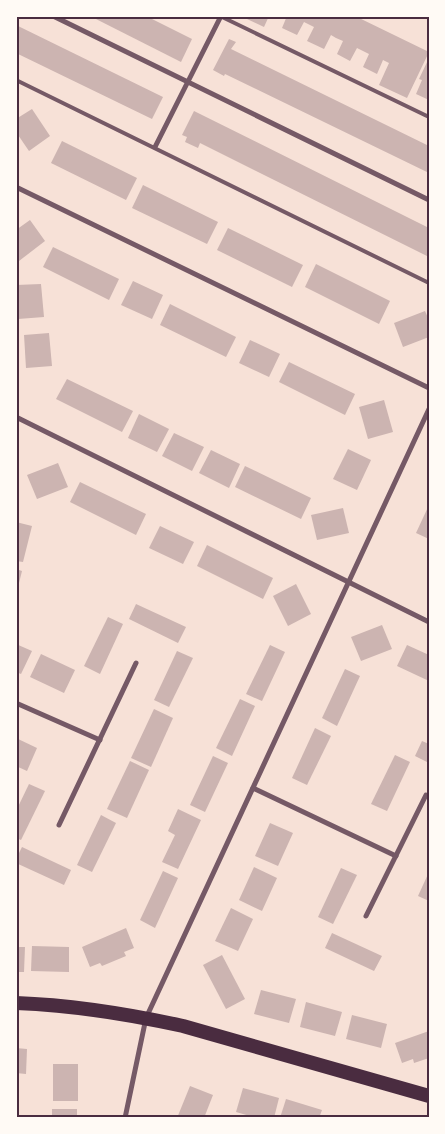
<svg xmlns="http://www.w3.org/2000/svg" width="445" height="1134" viewBox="0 0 445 1134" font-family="'Fira Sans Condensed',sans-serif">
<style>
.building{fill:#ccb4b1}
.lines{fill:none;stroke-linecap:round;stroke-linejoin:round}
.service{stroke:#755966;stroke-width:4}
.minor{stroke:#755966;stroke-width:5}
.trunk{stroke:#4a2c40;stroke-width:14}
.neatline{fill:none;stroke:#4a2c40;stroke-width:2}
</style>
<rect width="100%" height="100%" fill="#f7e1d7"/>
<g class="building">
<path d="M90 16H146L192 39 181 62Z"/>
<path d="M249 16H269L264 27 247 19Z"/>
<path d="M287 16H355L429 52 407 98 379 85 389 63 383 60 377 74 363 67 369 54 357 48 350 61 337 54 343 41 336 38 331 35 324 49 307 41 314 27 304 22 297 35 282 28Z"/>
<path d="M16 25 163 97 152 119 16 53Z"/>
<path d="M229 39 236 42 231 49 429 146V173L225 74 224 76 213 70Z"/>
<path d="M429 58V100L416 94 422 80 419 79Z"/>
<path d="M32 109 50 136 29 151 16 132V119Z"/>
<path d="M194 111 429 228V257L200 143 198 148 185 142 187 137 182 135Z"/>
<path d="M62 141 137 178 126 200 51 163Z"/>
<path d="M143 185 218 222 207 244 132 208Z"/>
<path d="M30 220 45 241 19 261 16 258V230Z"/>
<path d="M228 228 303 265 292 287 217 250Z"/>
<path d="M53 247 119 279 109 300 43 267Z"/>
<path d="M316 264 390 301 379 324 305 287Z"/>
<path d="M133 281 163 295 152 319 121 305Z"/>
<path d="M41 284 44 317 18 319 16 285Z"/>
<path d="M170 304 236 337 226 357 160 325Z"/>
<path d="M425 311 429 320V337L403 347 394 323Z"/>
<path d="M49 333 52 366 26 368 24 335Z"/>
<path d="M250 340 280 354 269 377 239 363Z"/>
<path d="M289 362 355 394 345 415 279 382Z"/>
<path d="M67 379 133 411 122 432 56 399Z"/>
<path d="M384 400 393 432 368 439 359 407Z"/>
<path d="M139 414 169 429 157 452 128 438Z"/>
<path d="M174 433 204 447 192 471 162 456Z"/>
<path d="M348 449 371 460 357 490 333 479Z"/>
<path d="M211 450 240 464 229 488 199 473Z"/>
<path d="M58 463 68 487 37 499 27 475Z"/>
<path d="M245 466 311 498 301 519 235 487Z"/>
<path d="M80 482 146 514 136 535 70 502Z"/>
<path d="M429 505V539L416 533Z"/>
<path d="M343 508 349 533 317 540 311 515Z"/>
<path d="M16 522 32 526 23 562 16 561Z"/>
<path d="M160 526 194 542 183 564 149 548Z"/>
<path d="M207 545 273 578 263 599 197 566Z"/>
<path d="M16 569 22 571 17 591H16Z"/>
<path d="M296 584 311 614 288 626 273 596Z"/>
<path d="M136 604 186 627 178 643 129 619Z"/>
<path d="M108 617 123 624 100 674 84 666Z"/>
<path d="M382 625 392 649 361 661 351 637Z"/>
<path d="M16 644 32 651 21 674 16 672Z"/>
<path d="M270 645 285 652 262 701 246 694Z"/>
<path d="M407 645 429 655V681L397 666Z"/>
<path d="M177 651 193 658 169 707 154 700Z"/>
<path d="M41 654 75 670 64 693 30 677Z"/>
<path d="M345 669 360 676 337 726 322 718Z"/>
<path d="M240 699 255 706 232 756 216 748Z"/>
<path d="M154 709 173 718 151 767 131 758Z"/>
<path d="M315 728 331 736 307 785 292 778Z"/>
<path d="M16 738 37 748 27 771 16 766Z"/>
<path d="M422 741 429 744V763L415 756Z"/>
<path d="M395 755 410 762 387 811 371 804Z"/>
<path d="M213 756 228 763 205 812 190 805Z"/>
<path d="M130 761 149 770 127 818 107 809Z"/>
<path d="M29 784 45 791 21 840 16 838V811Z"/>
<path d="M178 809 201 820 178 869 162 862 175 835 168 831Z"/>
<path d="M101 815 116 823 92 872 77 865Z"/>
<path d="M270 823 293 833 278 866 255 856Z"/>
<path d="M22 847 71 870 64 885 16 863V859Z"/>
<path d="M254 867 277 878 262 911 239 900Z"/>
<path d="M341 868 357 875 333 924 318 917Z"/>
<path d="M163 871 178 878 155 928 140 920Z"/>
<path d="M429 872V901L418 896Z"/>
<path d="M231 908 253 919 238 951 215 941Z"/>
<path d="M126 928 134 948 124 952 126 956 102 966 100 963 90 967 82 947Z"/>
<path d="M332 933 382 956 374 971 325 948Z"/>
<path d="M32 946 69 947V972L31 971Z"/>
<path d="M16 947H25L24 972H16Z"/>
<path d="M222 955 245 999 226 1009 203 965Z"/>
<path d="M261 990 296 999 289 1023 254 1014Z"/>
<path d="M306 1002 342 1012 335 1036 300 1027Z"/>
<path d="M352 1015 387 1024 381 1048 346 1039Z"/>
<path d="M429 1031V1058L414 1063 413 1059 402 1063 395 1043Z"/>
<path d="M16 1048 27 1049 26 1074 16 1073Z"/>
<rect x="53" y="1064" width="25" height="37"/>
<path d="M190 1086 213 1095 204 1118H177Z"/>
<path d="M243 1088 279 1098 274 1118H257L236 1112Z"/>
<path d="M286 1099 322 1110 319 1118H280Z"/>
<rect x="52" y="1109" width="25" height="9"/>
</g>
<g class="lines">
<g class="service">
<path d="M220 16 429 117"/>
<path d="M16 80 429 283"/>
</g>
<g class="minor">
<path d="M53 16 429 200"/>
<path d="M155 147 221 16"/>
<path d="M16 187 429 388"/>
<path d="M16 417 429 622"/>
<path d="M16 703 100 740"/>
<path d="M253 788 396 856"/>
<path d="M59 825 136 663"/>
<path d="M366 916 426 795"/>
<path d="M125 1118 146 1018 429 409"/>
</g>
<path class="trunk" d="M16 1003C72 1005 128 1014 183 1026L429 1096"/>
</g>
<rect width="445" height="1134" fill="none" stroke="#fffaf5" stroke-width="35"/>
<rect x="18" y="18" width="410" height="1098" class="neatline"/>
</svg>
